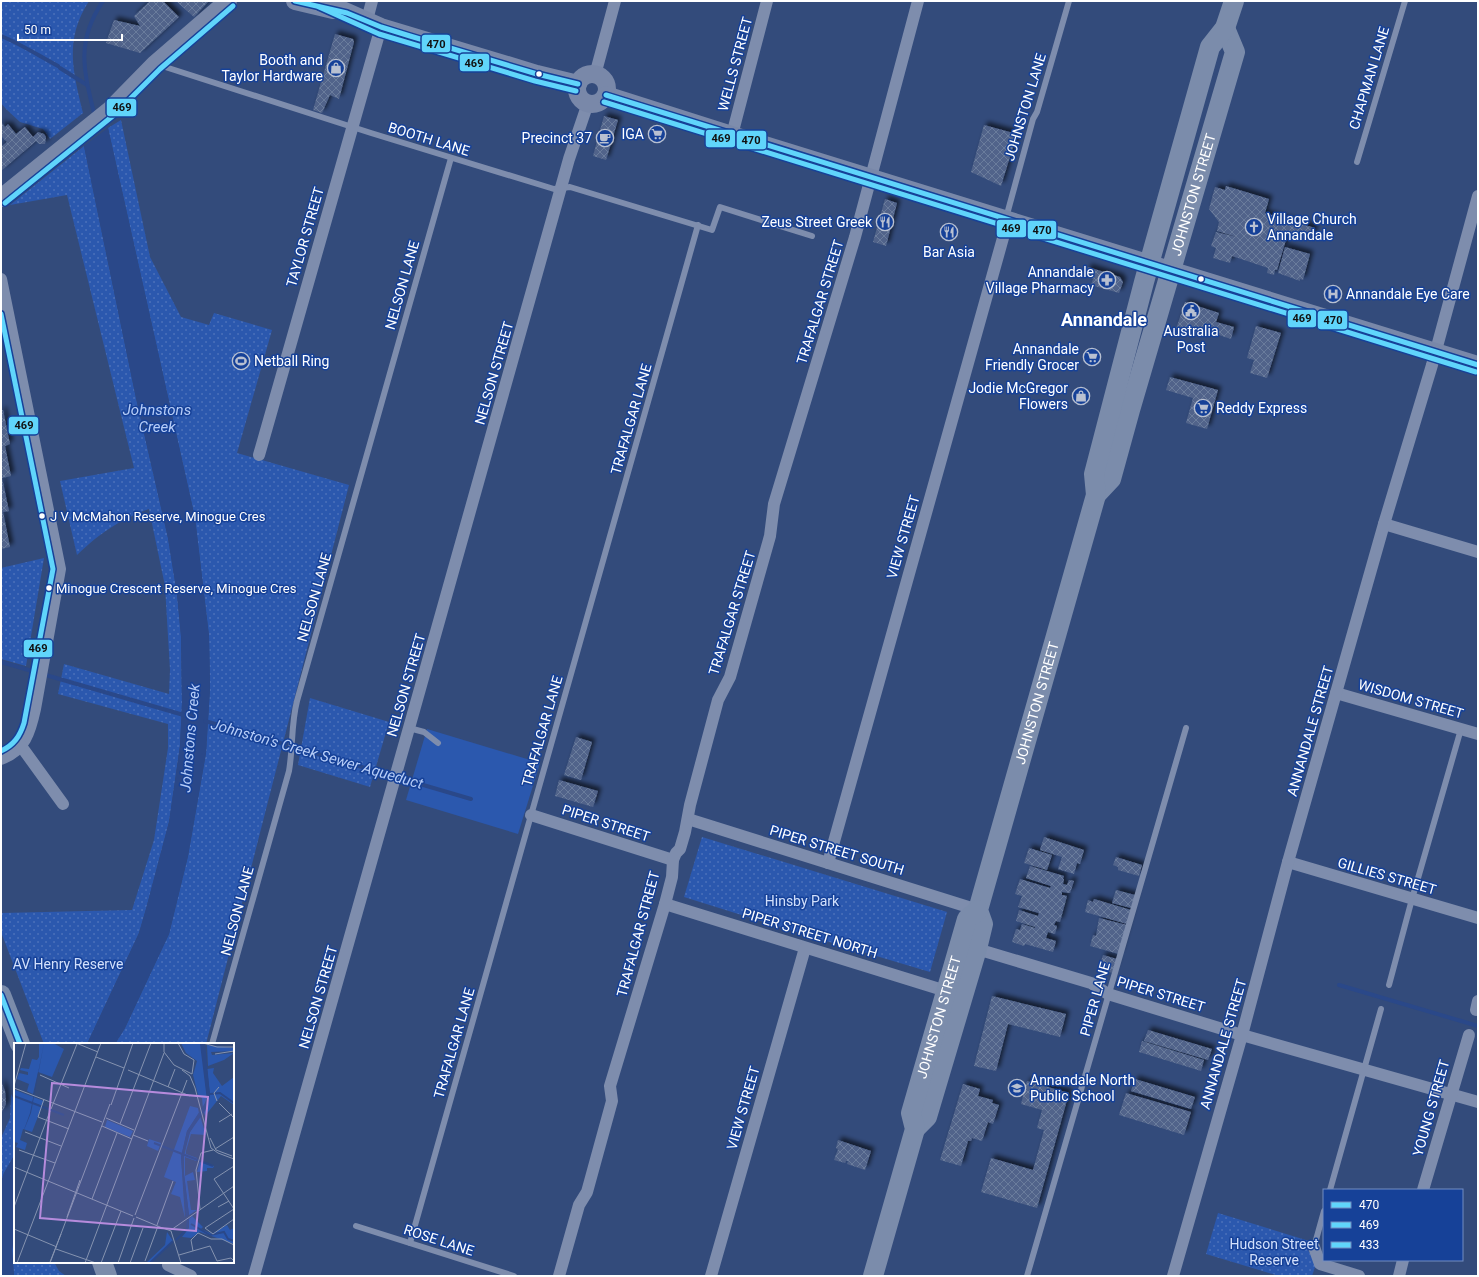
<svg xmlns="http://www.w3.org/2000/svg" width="1479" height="1277" viewBox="0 0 1479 1277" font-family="Roboto,sans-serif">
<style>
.grass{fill:#2b58ae}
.park{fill:url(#park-dots)}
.water{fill:#2a4889}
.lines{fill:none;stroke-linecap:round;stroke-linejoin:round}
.stream{stroke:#2a4889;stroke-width:4}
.building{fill:url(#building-cross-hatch);filter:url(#shadow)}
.lane{stroke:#7e8dad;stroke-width:6}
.street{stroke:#7e8dad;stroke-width:12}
.secondary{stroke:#7988a9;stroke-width:18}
.primary{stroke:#7b8cab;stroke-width:20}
.bus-1-casing{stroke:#164198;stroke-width:8}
.bus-2-casing{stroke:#164198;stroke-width:8}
.bus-3-casing{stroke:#164198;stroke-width:8}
.bus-1{stroke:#60d5fb;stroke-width:5}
.bus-2{stroke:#60d5fb;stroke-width:5}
.bus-3{stroke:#60d5fb;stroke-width:5}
.bus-dot{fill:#fff;stroke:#164198;stroke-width:1.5}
.labels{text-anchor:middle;stroke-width:3;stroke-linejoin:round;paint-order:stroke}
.bus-label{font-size:13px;fill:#fff;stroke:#164198;text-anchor:start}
.poi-label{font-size:14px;fill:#fff;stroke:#164198;text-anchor:end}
.street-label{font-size:14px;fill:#fff;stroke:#164198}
.park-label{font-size:14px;fill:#d2e0fc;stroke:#164198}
.water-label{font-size:15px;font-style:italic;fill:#b6cdf8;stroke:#164198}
.district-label{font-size:18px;font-weight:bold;fill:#fff;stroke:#164198}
.inset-river{fill:none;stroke:#2a4889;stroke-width:2}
.inset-road{fill:none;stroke:#8593b0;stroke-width:1}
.view{fill:#b68bdc;fill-opacity:0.15;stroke:#b68bdc;stroke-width:2}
.inset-edge{fill:none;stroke:#fff;stroke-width:2}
.line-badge{stroke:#164198;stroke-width:1.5}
.pale-badge-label{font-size:11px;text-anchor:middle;font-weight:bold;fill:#111}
</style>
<defs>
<pattern id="park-dots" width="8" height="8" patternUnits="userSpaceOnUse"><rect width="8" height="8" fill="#2b58ae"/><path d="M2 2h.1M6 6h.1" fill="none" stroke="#4b71ba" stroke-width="1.8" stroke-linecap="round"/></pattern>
<pattern id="building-cross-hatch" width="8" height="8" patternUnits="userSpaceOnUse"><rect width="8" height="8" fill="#51648a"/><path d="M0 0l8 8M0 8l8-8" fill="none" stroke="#6b7b9c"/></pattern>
<filter id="shadow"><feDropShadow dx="3.5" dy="-3.5" stdDeviation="2" flood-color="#0009"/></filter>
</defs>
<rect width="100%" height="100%" fill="#334b7b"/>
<path class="grass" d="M427 729 540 763 518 834 406 800Z"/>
<g class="park">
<path d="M1 1H89C64 40 73 71 83 113L50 139 43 129 20 122 6 109 1 103Z"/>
<path d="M121 120 150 257 181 317 209 325 214 313 272 330 237 453 349 485 206 1044H115L125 1028 169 934 188 856 206 753 210 688 209 636 195 518 108 128Z"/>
<path d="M84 146 136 398 168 538 177 594 181 636 182 703 180 746 169 822 146 909 139 933 87 1044H44L1 932V913L132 910 154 840 168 748V724L58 694 64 664 169 694 170 670 165 586 149 509C119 520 100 533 77 555L60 481 134 468 67 195 10 205Z"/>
<path d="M44 558 26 666 1 659V568Z"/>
<path d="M310 698 389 722 370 787 298 765Z"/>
<path d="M702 837 947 912 930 972 806 935 684 897Z"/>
<path d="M11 1094 15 1102V1154L4 1173 1 1182V1138L10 1118Z"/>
<path d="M1218 1213 1309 1241 1307 1248 1316 1264 1312 1276H1279L1206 1254Z"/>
<path d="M15 1230V1262H54L59 1271 66 1276H14L12 1250Z"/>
</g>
<g class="water">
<path d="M108 128 195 518 209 636 210 688 206 753 188 856 169 934 125 1028 115 1044H87L139 933 146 909 169 822 180 746 182 703 181 636 177 594 168 538 136 398 84 146Z"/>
<path d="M15 1154V1230L12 1250 14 1276H1V1182L4 1173Z"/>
</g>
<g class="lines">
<g class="stream">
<path d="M1 36C21 44 39 56 58 66"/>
<path d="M60 68 87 85"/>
<path d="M95 117C84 72 75 42 103 1"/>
<path d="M1 662 187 716"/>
<path d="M205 721 471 799"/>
<path d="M1339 985 1478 1026"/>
</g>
</g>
<g class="building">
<path d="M150 1H163L179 17 140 53 106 43 114 20 140 26 134 16Z"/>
<path d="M176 1H209L194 17Z"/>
<path d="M335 34 353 39 354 42 339 99 330 95 322 113 313 110Z"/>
<path d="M604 116 618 120 606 160 593 156Z"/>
<path d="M1 122 5 127 8 124 16 134 25 127 33 137 38 132 44 134 46 137 45 144H39L36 141 1 171V145L2 146 7 142 1 136Z"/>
<path d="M984 125 1017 134 1001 186 971 172Z"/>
<path d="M1226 186 1269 199 1265 213 1315 228 1311 240 1288 233 1277 270H1275L1274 275 1267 273 1268 268 1232 256 1230 263 1213 258 1216 248 1211 246 1216 232 1237 237 1217 231 1219 222 1209 209 1215 187 1225 190Z"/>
<path d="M885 199 897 203 886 246 873 242Z"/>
<path d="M1285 247 1310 254 1303 280 1300 279V281L1278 273Z"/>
<path d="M1088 267 1120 277 1123 282 1119 293 1091 285 1093 279 1085 276Z"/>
<path d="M1185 302 1219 313 1216 322 1234 327 1231 339 1198 328 1196 336 1176 329Z"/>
<path d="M1256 326 1281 333 1267 378 1250 373 1254 360 1247 358Z"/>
<path d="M1170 377 1218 390 1207 429 1186 423 1193 398 1166 390Z"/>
<path d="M1 410H3L10 444 5 446 11 476 2 478 9 511 3 512 10 547 1 549Z"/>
<path d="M576 737 592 742 581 780 564 775Z"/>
<path d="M559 780 598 791 593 807 555 796Z"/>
<path d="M1044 837 1084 850 1080 864 1077 863 1074 874 1058 869 1062 857 1040 850Z"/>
<path d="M1029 848 1052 855 1047 870 1024 863Z"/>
<path d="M1116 857 1142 865 1139 876 1118 870V867L1113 865Z"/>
<path d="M1030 866 1064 876 1063 879H1064L1063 884 1067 885 1069 880 1074 881 1070 893 1062 892V895L1067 896 1060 922 1056 921 1054 925 1057 926 1055 934 1048 932 1046 938 1056 941 1053 952 1025 944 1024 946 1012 942 1016 929 1020 930 1022 924 1035 928V927L1016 921 1019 910 1038 916 1039 913 1018 907 1022 896 1015 894 1020 879 1050 888 1051 886 1026 878Z"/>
<path d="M1116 890 1135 895 1131 908 1112 903Z"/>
<path d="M1094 899 1131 910 1127 924 1085 912 1088 900 1093 902Z"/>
<path d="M1099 918 1127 925 1119 954 1090 946 1093 935 1096 936Z"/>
<path d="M1103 955 1117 959 1112 973 1099 968Z"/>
<path d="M992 996 1066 1014 1060 1037 1008 1024 996 1071 974 1066Z"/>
<path d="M1148 1030 1212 1049 1208 1060 1144 1041Z"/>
<path d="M1142 1041 1204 1060 1201 1071 1139 1052Z"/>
<path d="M1135 1079 1195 1097 1191 1109 1131 1091Z"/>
<path d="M1 1081 5 1091 6 1104 1 1114Z"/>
<path d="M1027 1081 1069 1093 1037 1208 981 1192 991 1158 1033 1170 1044 1130 1037 1128 1042 1110 1021 1104Z"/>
<path d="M963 1084 980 1089 978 1096 993 1100 992 1103 999 1105 993 1124 988 1122 982 1141 972 1138 971 1141H968L961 1166 940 1160Z"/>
<path d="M1126 1093 1191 1112 1184 1135 1119 1115Z"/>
<path d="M838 1140 871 1151 865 1170 847 1164 848 1161H846L845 1163 834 1160 838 1149 836 1148Z"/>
</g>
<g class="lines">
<g class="lane">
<path d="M159 65 371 133 554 189 570 187 712 230 720 207 812 236"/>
<path d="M1357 162 1405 1"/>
<path d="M1006 218 1033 119 1037 112 1069 1"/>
<path d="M409 728 424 732 438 743"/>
<path d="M1389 985 1412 899 1461 729"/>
<path d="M212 1044 289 771C293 748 291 724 297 701L451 158"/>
<path d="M1330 1190 1381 1009"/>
<path d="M356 1226 514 1276"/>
<path d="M410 1243 698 225"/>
<path d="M1314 1247 1324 1211"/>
<path d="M1027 1276 1186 728"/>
</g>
<g class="street">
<path d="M367 20 372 1"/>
<path d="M595 75 615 1"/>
<path d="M732 135 767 1"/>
<path d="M1 279 60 569 35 709C30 732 25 750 1 759"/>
<path d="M259 455 381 27"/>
<path d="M1384 524 1478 552"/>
<path d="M1336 693 1478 734"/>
<path d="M21 746 63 804"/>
<path d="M531 815 673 860"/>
<path d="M688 819 978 910"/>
<path d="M1288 862 1478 918"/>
<path d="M828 863 1003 238 1006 219"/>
<path d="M665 904 946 991"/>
<path d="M977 949 1091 983 1108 994 1242 1035 1478 1102"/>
<path d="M1476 1010 1478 1001"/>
<path d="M1423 1190 1469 1035"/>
<path d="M1314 1247 1320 1264 1359 1276"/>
<path d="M168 1265 191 1276"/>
<path d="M254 1276 409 728 569 159 588 103"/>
<path d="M559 1276 579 1205 587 1192 612 1101 610 1086 665 904 672 877 673 860 676 853 680 849 685 832 690 805 718 700 730 677 770 536 774 504 855 237 918 1"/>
<path d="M711 1276 805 948"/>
<path d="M1173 1276 1242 1035 1288 862 1384 524 1432 365 1478 196"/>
<path d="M1399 1276 1403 1260"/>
</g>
<g class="secondary">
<path d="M295 1 333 10"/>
<path d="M322 1 381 27 537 74 578 84"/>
<circle cx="592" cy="89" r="15"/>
<path d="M606 95 732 135 1478 365"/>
<path d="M1 198 110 110 155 64 228 1"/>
</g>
<g class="primary">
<path id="s1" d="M1096 495 1111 479 1130 410 1235 52 1225 28"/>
<path d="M1 995 20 1044"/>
<path id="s2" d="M915 1129 927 1117 977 949 983 924 978 910 1096 495 1094 474 1144 282 1210 47 1225 28 1234 1"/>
<path d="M102 1262 107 1276"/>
<path id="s3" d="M873 1276 915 1129 911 1113 967 919 978 910"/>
</g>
<defs>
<g id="bus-1">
<path d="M295 1 347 13 381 27 410 36 537 74 578 84"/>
<path d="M606 95 1478 365"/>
</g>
<g id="bus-2">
<path d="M319 7 379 34 535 81 576 91"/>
<path d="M604 102 1476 372"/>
<path d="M5 203 114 115 160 69 233 6"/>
<path d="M1 314 53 569 24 723C20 736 14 745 1 751"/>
</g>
<path id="bus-3" d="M1 995 20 1044"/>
</defs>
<use href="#bus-1" class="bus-1-casing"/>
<use href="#bus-2" class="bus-2-casing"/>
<use href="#bus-3" class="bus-3-casing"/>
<use href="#bus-1" class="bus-1"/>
<use href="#bus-2" class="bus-2"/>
<use href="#bus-3" class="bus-3"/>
</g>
<defs>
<symbol id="shop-ring" viewBox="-11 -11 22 22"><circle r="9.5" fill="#164198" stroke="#b8c0d1" stroke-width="1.5"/><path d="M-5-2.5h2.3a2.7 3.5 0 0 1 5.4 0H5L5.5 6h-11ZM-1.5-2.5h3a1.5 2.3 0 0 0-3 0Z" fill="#b8c0d1"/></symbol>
<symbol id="supermarket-ring" viewBox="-11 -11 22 22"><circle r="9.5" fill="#164198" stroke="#b8c0d1" stroke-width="1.5"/><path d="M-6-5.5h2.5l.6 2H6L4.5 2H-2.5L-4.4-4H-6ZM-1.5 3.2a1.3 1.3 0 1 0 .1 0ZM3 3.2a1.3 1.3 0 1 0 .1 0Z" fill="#b8c0d1"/></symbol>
<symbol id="cafe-ring" viewBox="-11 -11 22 22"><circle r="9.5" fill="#164198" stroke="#b8c0d1" stroke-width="1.5"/><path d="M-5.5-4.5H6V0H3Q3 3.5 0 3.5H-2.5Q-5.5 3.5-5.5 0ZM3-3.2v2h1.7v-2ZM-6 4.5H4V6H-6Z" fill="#b8c0d1"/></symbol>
<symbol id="restaurant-ring" viewBox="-11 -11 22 22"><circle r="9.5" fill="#164198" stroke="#b8c0d1" stroke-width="1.5"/><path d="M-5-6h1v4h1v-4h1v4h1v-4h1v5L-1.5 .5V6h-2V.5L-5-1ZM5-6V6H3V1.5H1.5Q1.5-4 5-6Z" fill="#b8c0d1"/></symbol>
<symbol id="church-ring" viewBox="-11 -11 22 22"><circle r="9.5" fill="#164198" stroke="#b8c0d1" stroke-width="1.5"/><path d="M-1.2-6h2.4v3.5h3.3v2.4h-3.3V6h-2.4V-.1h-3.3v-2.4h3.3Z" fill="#b8c0d1"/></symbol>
<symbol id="pharmacy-ring" viewBox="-11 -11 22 22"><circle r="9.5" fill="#164198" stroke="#b8c0d1" stroke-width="1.5"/><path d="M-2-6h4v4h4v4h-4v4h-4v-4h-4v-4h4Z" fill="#b8c0d1"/></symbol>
<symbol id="hospital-ring" viewBox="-11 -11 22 22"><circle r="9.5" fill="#164198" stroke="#b8c0d1" stroke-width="1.5"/><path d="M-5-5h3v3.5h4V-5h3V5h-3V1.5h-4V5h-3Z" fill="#b8c0d1"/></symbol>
<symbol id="civic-ring" viewBox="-11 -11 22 22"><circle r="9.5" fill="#164198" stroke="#b8c0d1" stroke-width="1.5"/><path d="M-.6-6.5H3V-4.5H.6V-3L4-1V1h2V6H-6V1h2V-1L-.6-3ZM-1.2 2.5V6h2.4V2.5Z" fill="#b8c0d1"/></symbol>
<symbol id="stadium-ring" viewBox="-11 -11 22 22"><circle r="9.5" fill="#164198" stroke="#b8c0d1" stroke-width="1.5"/><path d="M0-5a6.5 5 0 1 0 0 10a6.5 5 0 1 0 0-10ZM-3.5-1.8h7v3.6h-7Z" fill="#b8c0d1"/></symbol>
<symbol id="school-ring" viewBox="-11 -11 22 22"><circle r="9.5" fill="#164198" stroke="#b8c0d1" stroke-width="1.5"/><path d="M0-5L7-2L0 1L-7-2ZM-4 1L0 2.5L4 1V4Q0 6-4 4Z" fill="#b8c0d1"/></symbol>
</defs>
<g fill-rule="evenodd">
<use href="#shop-ring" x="326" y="58" width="20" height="20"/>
<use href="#supermarket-ring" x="647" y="124" width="20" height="20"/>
<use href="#cafe-ring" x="595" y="128" width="20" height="20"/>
<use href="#restaurant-ring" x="875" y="212" width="20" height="20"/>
<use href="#church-ring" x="1244" y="217" width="20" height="20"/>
<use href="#restaurant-ring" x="939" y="222" width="20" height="20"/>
<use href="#pharmacy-ring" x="1097" y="270" width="20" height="20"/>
<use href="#hospital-ring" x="1323" y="284" width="20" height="20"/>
<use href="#civic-ring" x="1181" y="301" width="20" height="20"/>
<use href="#supermarket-ring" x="1082" y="347" width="20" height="20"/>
<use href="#stadium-ring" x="231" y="351" width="20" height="20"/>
<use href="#shop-ring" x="1071" y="386" width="20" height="20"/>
<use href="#supermarket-ring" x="1193" y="398" width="20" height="20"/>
<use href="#school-ring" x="1007" y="1078" width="20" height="20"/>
</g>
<g class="bus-dot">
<circle cx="539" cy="74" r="3.5"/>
<circle cx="1201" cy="279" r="3.5"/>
<circle cx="42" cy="516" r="3.5"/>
<circle cx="49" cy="588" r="3.5"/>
</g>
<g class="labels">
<g class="bus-label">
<text x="50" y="521">J V McMahon Reserve, Minogue Cres</text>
<text x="56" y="593">Minogue Crescent Reserve, Minogue Cres</text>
</g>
<g class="poi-label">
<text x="323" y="65">Booth and<tspan x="323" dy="16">Taylor Hardware</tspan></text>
<text x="644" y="139">IGA</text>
<text x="592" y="143">Precinct 37</text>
<text x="1267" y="224" text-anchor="start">Village Church<tspan x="1267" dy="16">Annandale</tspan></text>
<text x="872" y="227">Zeus Street Greek</text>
<text x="949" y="257" text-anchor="middle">Bar Asia</text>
<text x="1094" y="277">Annandale<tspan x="1094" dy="16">Village Pharmacy</tspan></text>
<text x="1346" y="299" text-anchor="start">Annandale Eye Care</text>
<text x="1191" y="336" text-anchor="middle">Australia<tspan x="1191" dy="16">Post</tspan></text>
<text x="1079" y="354">Annandale<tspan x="1079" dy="16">Friendly Grocer</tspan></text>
<text x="254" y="366" text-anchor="start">Netball Ring</text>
<text x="1068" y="393">Jodie McGregor<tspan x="1068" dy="16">Flowers</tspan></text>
<text x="1216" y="413" text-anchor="start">Reddy Express</text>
<text x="1030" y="1085" text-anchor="start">Annandale North<tspan x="1030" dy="16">Public School</tspan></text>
</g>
<g class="street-label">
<text transform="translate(735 64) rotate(-75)" y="5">WELLS STREET</text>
<text transform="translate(1369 78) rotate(-73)" y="5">CHAPMAN LANE</text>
<text transform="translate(1025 107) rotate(-73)" y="5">JOHNSTON LANE</text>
<text transform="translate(429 139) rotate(17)" y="5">BOOTH LANE</text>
<text dy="5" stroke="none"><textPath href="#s1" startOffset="318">JOHNSTON STREET</textPath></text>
<text transform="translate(305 237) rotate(-74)" y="5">TAYLOR STREET</text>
<text transform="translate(402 285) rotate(-74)" y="5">NELSON LANE</text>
<text transform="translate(820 302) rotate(-73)" y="5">TRAFALGAR STREET</text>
<text transform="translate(494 373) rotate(-74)" y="5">NELSON STREET</text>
<text transform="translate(631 419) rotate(-74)" y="5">TRAFALGAR LANE</text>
<text transform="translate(903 537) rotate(-74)" y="5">VIEW STREET</text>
<text transform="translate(314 597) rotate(-74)" y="5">NELSON LANE</text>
<text transform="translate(732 613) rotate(-73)" y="5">TRAFALGAR STREET</text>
<text transform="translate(406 685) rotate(-74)" y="5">NELSON STREET</text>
<text transform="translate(1411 699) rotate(16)" y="5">WISDOM STREET</text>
<text dy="5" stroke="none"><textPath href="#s2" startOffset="448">JOHNSTON STREET</textPath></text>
<text transform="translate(542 731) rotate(-74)" y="5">TRAFALGAR LANE</text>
<text transform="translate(1310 731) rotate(-74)" y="5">ANNANDALE STREET</text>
<text transform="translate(606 823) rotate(18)" y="5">PIPER STREET</text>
<text transform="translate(837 850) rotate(17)" y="5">PIPER STREET SOUTH</text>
<text transform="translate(1387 876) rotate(16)" y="5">GILLIES STREET</text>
<text transform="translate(237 911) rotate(-75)" y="5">NELSON LANE</text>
<text transform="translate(810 933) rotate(17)" y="5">PIPER STREET NORTH</text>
<text transform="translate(638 934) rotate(-75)" y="5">TRAFALGAR STREET</text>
<text transform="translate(1161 994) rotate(17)" y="5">PIPER STREET</text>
<text transform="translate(318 997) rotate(-74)" y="5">NELSON STREET</text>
<text transform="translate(1095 999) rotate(-74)" y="5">PIPER LANE</text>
<text dy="5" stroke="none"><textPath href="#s3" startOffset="269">JOHNSTON STREET</textPath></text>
<text transform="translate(454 1043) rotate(-74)" y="5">TRAFALGAR LANE</text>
<text transform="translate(1223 1044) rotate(-74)" y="5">ANNANDALE STREET</text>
<text transform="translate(743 1108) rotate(-74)" y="5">VIEW STREET</text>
<text transform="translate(1431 1108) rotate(-74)" y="5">YOUNG STREET</text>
<text transform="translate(439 1240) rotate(18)" y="5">ROSE LANE</text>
</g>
<g class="park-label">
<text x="802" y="906">Hinsby Park</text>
<text x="68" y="969">AV Henry Reserve</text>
<text x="1274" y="1249">Hudson Street<tspan x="1274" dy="16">Reserve</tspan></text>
</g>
<g class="water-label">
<text x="157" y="415">Johnstons<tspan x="157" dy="17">Creek</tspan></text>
<text transform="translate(190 738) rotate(-85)" y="5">Johnstons Creek</text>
<text transform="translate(317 754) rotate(16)" y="5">Johnston's Creek Sewer Aqueduct</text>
</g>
<g class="district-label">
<text x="1104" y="326">Annandale</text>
</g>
</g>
<g transform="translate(14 1043)">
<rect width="220" height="220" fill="#334b7b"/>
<path d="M135 96 147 100 144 108 133 103Z" fill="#2b58ae"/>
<path d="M193 2 220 5V8L197 9 198 12 220 10 210 17 194 23Z" fill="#2b58ae"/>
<path d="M25 0H39L50 6 38 34 24 29 19 51 13 48 15 41 3 36 5 30 14 32V29L6 27 7 25 15 26 18 16 23 17 25 14ZM167 0H187L193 54 189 66 188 55 184 52 179 32 183 18 172 10ZM200 25 199 30 208 43 220 34V62L207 53 191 73 190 69 196 52 193 26ZM1 47 30 58 18 89 9 86 6 97 13 100 11 107 2 104 4 100 0 99ZM176 63 184 65 185 70 173 88 167 114 171 175 166 154 157 151 162 139 150 134ZM186 73 192 92 177 91 172 108V111L183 115 182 118 171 114V133L179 129 181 137 173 138 177 167H183L175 172 170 130V113L176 89ZM93 77 119 88 116 94 91 84ZM186 118 200 123 199 125H193V128L183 129ZM178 173 189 184 187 186 198 191 213 182 216 187 220 185V201L186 189 177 195 168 194 175 185V176ZM153 189 159 198 135 220H129L133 219 151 202Z" fill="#2b58ae"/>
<path d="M30 0 17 70 8 92 16 70ZM191 0 196 52 193 65 176 89 170 108 169 124 175 172 172 174 167 114 173 88 193 57 186 1Z" fill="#2a4889"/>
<path class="inset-river" d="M196 51 206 50 220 60M0 53 50 72M140 100 199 123M177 181 196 192 210 189 214 196 220 198M162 197 173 186 174 176M136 220 159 198"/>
<path class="inset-road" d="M62 0 84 9M150 0V9L160 22 178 31M164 0 170 11 180 17 178 31M189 0 203 4H220M201 11 220 8M82 14 110 25M114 27 176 53M168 27 176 33 181 45 197 105 204 110 220 116M26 32 55 45M0 43 12 0M154 44 161 26M0 45 88 79M30 56 24 74 55 86M203 58 200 50 205 44M205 60 220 75M97 62 119 0M37 66 63 1M92 75 120 87M205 79 218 71M106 81 137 0M88 83 118 96M11 89 47 103M119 92 134 98M196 95 202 107 218 113M201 106 220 94M5 107 41 120M220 123 200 136 220 166M0 124 119 173M78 156 103 90M0 164 36 68M204 164 215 158M186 166 182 127 187 110 199 107M220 166 191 185 199 191 220 176M121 172 173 37M53 174 66 137M122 174 146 184M143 182 159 138M146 184 157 188 167 220M0 186 43 204M157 187 220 143M42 206 82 220M179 208 177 197 184 190 197 196H208L220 202M165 212 196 203 203 218 217 215 220 218M131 218 144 183M36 219 47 191M3 220 87 0M36 220 96 61M71 220 150 10M87 220 107 168M104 220 120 175M116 220 129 185"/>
<path class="view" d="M38 40 194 54 182 188 26 175Z"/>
<rect width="220" height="220" class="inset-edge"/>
</g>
<g class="line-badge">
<rect x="421" y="34" width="30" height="19" rx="4" fill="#60d5fb"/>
<rect x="459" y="53" width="31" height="19" rx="4" fill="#60d5fb"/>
<rect x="106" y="98" width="31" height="19" rx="4" fill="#60d5fb"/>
<rect x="705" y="129" width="31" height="19" rx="4" fill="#60d5fb"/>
<rect x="736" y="130" width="31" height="20" rx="4" fill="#60d5fb"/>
<rect x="996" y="219" width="31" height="19" rx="4" fill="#60d5fb"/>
<rect x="1027" y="220" width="30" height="20" rx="4" fill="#60d5fb"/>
<rect x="1287" y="309" width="30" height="19" rx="4" fill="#60d5fb"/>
<rect x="1317" y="310" width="31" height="20" rx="4" fill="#60d5fb"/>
<rect x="8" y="416" width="31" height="19" rx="4" fill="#60d5fb"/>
<rect x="23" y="639" width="30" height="19" rx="4" fill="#60d5fb"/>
</g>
<g class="pale-badge-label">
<text x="436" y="48">470</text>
<text x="474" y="67">469</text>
<text x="122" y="111">469</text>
<text x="721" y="142">469</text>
<text x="751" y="144">470</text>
<text x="1011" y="232">469</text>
<text x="1042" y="234">470</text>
<text x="1302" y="322">469</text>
<text x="1333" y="324">470</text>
<text x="24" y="429">469</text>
<text x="38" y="652">469</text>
</g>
<rect width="1479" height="1277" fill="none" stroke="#ffffff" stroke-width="4"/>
<rect x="1323" y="1189" width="140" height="72" fill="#164198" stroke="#738dc1"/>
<rect x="1331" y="1202" width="20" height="6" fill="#60d5fb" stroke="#738dc1"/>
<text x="1359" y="1209" font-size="12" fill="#ffffff">470</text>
<rect x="1331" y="1222" width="20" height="6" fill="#60d5fb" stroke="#738dc1"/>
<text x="1359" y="1229" font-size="12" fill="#ffffff">469</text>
<rect x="1331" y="1242" width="20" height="6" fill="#60d5fb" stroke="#738dc1"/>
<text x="1359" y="1249" font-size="12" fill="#ffffff">433</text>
<path d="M18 34v6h104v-6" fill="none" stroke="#ffffff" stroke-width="2"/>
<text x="24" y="34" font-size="12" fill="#ffffff" stroke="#164198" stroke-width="3" paint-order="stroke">50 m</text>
</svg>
